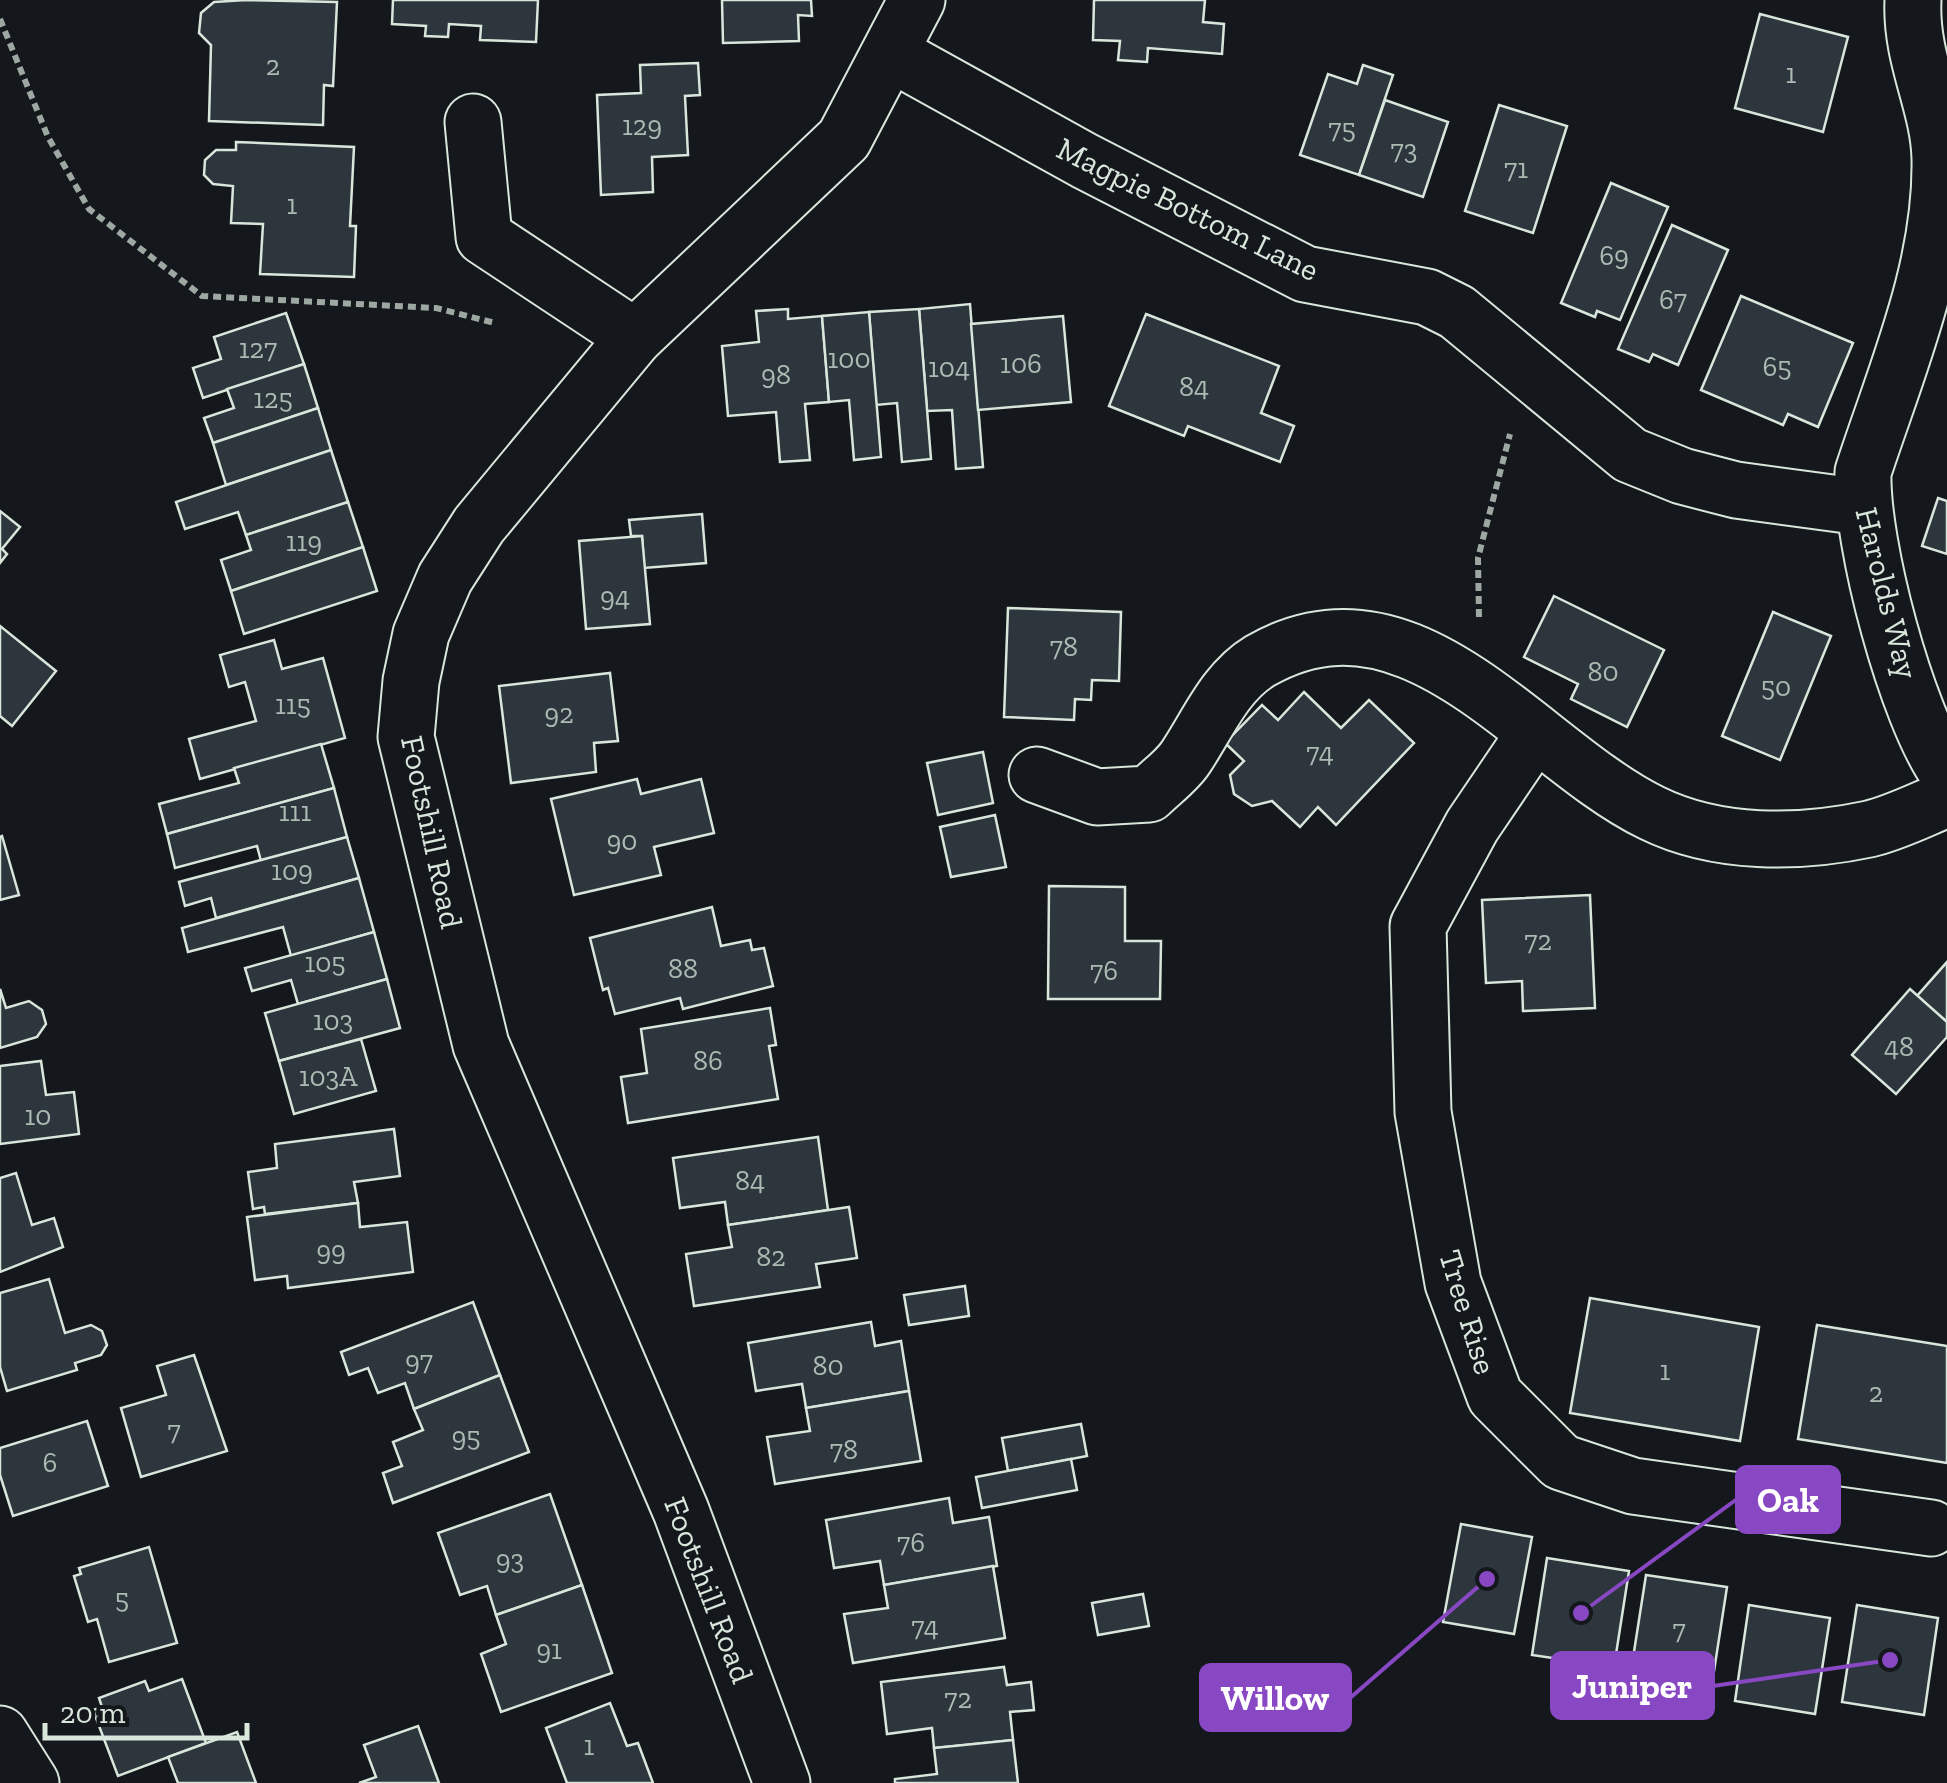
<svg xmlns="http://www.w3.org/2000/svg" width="1947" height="1783" viewBox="0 0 1947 1783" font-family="'Zilla Slab',serif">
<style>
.building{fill:#2c363c;stroke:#d8e6dc;stroke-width:2.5}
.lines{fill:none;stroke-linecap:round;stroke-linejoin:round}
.street-casing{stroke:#d8e6dc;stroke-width:59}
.path{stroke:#9da8a2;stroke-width:6;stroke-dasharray:8 5;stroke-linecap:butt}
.street{stroke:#14181c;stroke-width:55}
.labels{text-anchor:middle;stroke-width:8;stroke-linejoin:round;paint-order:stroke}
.number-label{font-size:28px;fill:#adbab4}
.street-label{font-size:32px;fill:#d8e6dc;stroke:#14181c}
.leader{fill:none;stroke:#8948c3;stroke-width:4}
.callout-dot{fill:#8948c3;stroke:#14181c;stroke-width:4}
.callout{fill:#8948c3;stroke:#8948c3;stroke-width:4}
.callout-label{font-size:35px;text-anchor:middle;font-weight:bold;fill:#fff}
</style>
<rect width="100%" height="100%" fill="#14181c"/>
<g class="building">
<path d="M246 0 337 2 333 86 324 85 323 125 209 121 211 45 199 33 201 13 214 2Z"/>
<path d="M393 0H538L536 42 480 40 481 26 449 24 448 37 425 36 426 26 392 24Z"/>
<path d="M722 0H811L812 16 798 15 799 41 723 43Z"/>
<path d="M1094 0H1205L1203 22 1224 24 1222 54 1148 48 1147 62 1118 60 1120 41 1093 40Z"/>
<path d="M1760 14 1848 37 1823 132 1735 108Z"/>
<path d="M698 63 700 95 685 96 688 155 652 157 653 192 601 195 597 95 641 93 640 65Z"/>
<path d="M1363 65 1393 75 1359 175 1300 155 1328 74 1357 84Z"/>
<path d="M1385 100 1448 122 1423 197 1359 175Z"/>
<path d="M1499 105 1567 126 1533 233 1465 211Z"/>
<path d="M236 142 354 147 350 226H356L354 277 260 274 263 224 231 223 233 186 213 184 204 175 205 160 216 150H236Z"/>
<path d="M1611 183 1668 207 1620 320 1597 311 1595 317 1561 303Z"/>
<path d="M1672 225 1728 250 1678 365 1653 354 1649 362 1618 349Z"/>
<path d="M1741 296 1853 343 1818 427 1788 414 1783 425 1701 390Z"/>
<path d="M970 304 983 467 956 469 952 410 927 411 919 309Z"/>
<path d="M788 309V319L822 316 829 402 805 404 810 460 780 462 776 412 728 416 722 346 759 342 756 311Z"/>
<path d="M919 309 931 459 902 462 897 403 876 405 869 312Z"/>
<path d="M869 312 881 457 854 460 849 400 829 402 822 316Z"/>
<path d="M286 313 304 364 203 398 193 368 221 359 214 337Z"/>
<path d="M1146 314 1279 366 1261 413 1294 426 1280 462 1188 426 1184 436 1109 406Z"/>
<path d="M1063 316 1071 402 978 410 971 324Z"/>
<path d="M304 364 318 408 213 443 204 418 234 408 227 389Z"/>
<path d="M318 408 331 450 226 485 213 443Z"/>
<path d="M331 450 348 502 246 535 238 512 185 529 176 502Z"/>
<path d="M1938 498 1947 501V554L1922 546Z"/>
<path d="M348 502 363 547 231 591 221 560 251 550 246 535Z"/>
<path d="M0 511 20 527 2 549 7 554 0 563Z"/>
<path d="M702 514 706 563 644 568 642 536H631L629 520Z"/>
<path d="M642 536 650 624 586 629 579 541Z"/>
<path d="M363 547 377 591 244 634 231 591Z"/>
<path d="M1554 596 1664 650 1627 727 1571 699 1578 684 1524 657Z"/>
<path d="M1008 608 1121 612 1119 681 1092 680 1091 700 1075 699 1074 720 1004 717Z"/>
<path d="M1773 612 1831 636 1780 760 1722 736Z"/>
<path d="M0 626 56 671 12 726 0 716Z"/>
<path d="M274 640 282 669 323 658 345 738 200 779 189 739 256 721 245 682 229 687 220 655Z"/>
<path d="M610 673 618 741 594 743 596 772 511 783 499 686Z"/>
<path d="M1304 692 1341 728 1369 700 1414 743 1336 825 1318 807 1300 827 1272 801 1252 806 1234 794 1230 775 1244 761 1225 743 1262 705 1278 720Z"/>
<path d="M321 744 334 788 167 834 159 804 239 783 234 768Z"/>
<path d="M983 752 993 803 938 815 927 763Z"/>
<path d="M637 779 641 794 701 779 714 833 654 847 661 875 574 895 551 799Z"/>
<path d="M334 788 347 837 261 861 257 846 175 868 167 834Z"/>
<path d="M995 815 1006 867 951 877 940 827Z"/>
<path d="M2 836 19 895 0 900V837Z"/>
<path d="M347 837 359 878 216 918 211 898 185 906 179 882Z"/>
<path d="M359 878 374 932 291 956 283 927 188 952 182 928Z"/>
<path d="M1049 886 1125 887V941H1161L1160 999H1048Z"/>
<path d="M1590 895 1595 1008 1523 1011 1522 981 1486 983 1482 900Z"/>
<path d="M712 907 721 946 750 940 752 950 764 948 773 986 683 1009 680 998 615 1014 608 988 603 990 590 938Z"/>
<path d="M374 932 387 979 298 1004 291 980 252 991 245 968Z"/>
<path d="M1947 962V1022L1917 996Z"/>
<path d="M387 979 400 1028 279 1061 265 1013Z"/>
<path d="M0 989 6 1008 29 1001 42 1010 46 1024 37 1037 0 1048Z"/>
<path d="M1910 989 1947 1022V1037L1896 1094 1852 1055Z"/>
<path d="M770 1008 776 1045 769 1046 778 1099 628 1123 621 1077 647 1073 641 1029Z"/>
<path d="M361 1039 376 1091 294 1114 279 1061Z"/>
<path d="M41 1061 46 1095 74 1092 79 1134 0 1144V1066Z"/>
<path d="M394 1129 400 1176 354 1182 358 1203 265 1214 264 1207 253 1209 248 1172 277 1168 275 1144Z"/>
<path d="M818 1137 828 1210 728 1225 725 1202 680 1208 673 1158Z"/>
<path d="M16 1173 32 1225 54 1218 63 1247 0 1272V1178Z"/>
<path d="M358 1203 360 1227 407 1222 413 1272 288 1288 287 1276 255 1280 247 1217Z"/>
<path d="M849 1207 857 1258 816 1264 820 1287 694 1306 686 1254 732 1247 728 1225Z"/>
<path d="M49 1279 65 1333 91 1325 102 1331 107 1345 101 1355 75 1363 77 1370 7 1391 0 1367V1293Z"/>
<path d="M965 1286 969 1316 909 1325 904 1295Z"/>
<path d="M1590 1298 1759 1327 1740 1441 1570 1413Z"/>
<path d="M473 1302 500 1375 414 1409 405 1383 378 1393 368 1368 349 1375 341 1352Z"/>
<path d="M871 1322 875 1346 901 1341 909 1391 806 1408 802 1384 756 1391 748 1343Z"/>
<path d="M1817 1325 1947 1346V1463L1798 1439Z"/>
<path d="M194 1355 227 1451 141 1477 121 1408 166 1395 157 1366Z"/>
<path d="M500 1375 529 1452 393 1503 383 1473 402 1466 393 1442 423 1430 414 1409Z"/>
<path d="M909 1391 921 1461 775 1484 767 1437 810 1431 806 1408Z"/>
<path d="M87 1421 108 1486 13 1516 0 1475V1448Z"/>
<path d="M1081 1424 1087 1456 1008 1471 1002 1438Z"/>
<path d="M1071 1459 1077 1490 982 1508 976 1477Z"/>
<path d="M550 1494 582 1585 496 1615 487 1586 460 1595 438 1533Z"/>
<path d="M949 1498 953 1523 989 1517 997 1566 884 1585 880 1561 834 1568 826 1520Z"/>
<path d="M1461 1524 1532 1537 1514 1634 1443 1622Z"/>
<path d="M149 1547 177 1643 109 1662 97 1619 88 1622 74 1576 81 1574 79 1568Z"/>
<path d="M1547 1558 1629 1571 1614 1667 1532 1655Z"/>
<path d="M993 1566 1005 1638 853 1663 844 1614 888 1608 884 1585Z"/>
<path d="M1646 1575 1727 1587 1712 1684 1631 1671Z"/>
<path d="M582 1585 612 1673 501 1712 481 1654 506 1644 496 1615Z"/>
<path d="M1143 1594 1149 1626 1098 1635 1092 1603Z"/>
<path d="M1749 1605 1830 1618 1815 1714 1735 1701Z"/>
<path d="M1857 1605 1938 1618 1924 1715 1842 1702Z"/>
<path d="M1004 1667 1007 1685 1031 1682 1034 1710 1010 1712 1013 1740 934 1748 932 1728 887 1734 881 1682Z"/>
<path d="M182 1679 206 1743 118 1776 93 1710 102 1707 99 1698 145 1681 149 1691Z"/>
<path d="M610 1703 627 1746 638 1743 653 1783H567L546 1728Z"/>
<path d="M418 1726 439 1783H359L376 1777 364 1745Z"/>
<path d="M237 1732 256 1783H178L168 1757Z"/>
<path d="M1013 1740 1018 1783H895V1779L937 1774 934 1748Z"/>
</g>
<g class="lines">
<defs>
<g id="street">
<path d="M1913 0C1910 59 1939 105 1940 159 1942 267 1896 371 1863 472 1861 544 1906 714 1947 772"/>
<path d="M892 54 1085 161 1305 274 1427 297 1457 312 1630 455 1682 476 1736 490 1862 507"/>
<path d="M473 122 484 237 635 337"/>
<path d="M1535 733 1472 826 1418 926 1423 1112 1453 1283 1495 1396 1561 1462 1633 1486 1931 1528"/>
<path d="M1037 775 1097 797 1149 794C1161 782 1177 771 1186 757 1208 724 1225 682 1260 661 1412 573 1530 754 1652 813 1717 845 1799 844 1869 829 1895 823 1922 809 1947 799"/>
<path d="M0 1734 31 1783"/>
<path d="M782 1783 681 1511 481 1045 406 737 411 681 421 634 445 578 479 525 635 337 844 139 917 0"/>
</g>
</defs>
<use href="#street" class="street-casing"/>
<g class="path">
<path d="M0 19 48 137 89 209 202 296 436 308 495 323"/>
<path d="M1479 617 1478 558 1510 434"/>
</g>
<use href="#street" class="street"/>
</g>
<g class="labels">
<g class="number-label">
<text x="273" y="75">2</text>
<text x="1791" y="83">1</text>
<text x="642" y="135">129</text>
<text x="1342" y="138">75</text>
<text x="1404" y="159">73</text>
<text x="1516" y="178">71</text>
<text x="292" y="214">1</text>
<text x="1614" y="265">69</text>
<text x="1673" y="309">67</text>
<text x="258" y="358">127</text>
<text x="849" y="368">100</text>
<text x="1021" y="373">106</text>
<text x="1777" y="376">65</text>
<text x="949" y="377">104</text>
<text x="776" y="384">98</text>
<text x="1194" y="396">84</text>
<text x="273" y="408">125</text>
<text x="304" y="551">119</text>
<text x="615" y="606">94</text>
<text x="1064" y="656">78</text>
<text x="1603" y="681">80</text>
<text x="1776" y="696">50</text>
<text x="293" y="714">115</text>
<text x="559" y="723">92</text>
<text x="1320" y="762">74</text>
<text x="295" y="821">111</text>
<text x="622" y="850">90</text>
<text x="292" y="880">109</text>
<text x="1538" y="950">72</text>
<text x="325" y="972">105</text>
<text x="683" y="978">88</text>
<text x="1104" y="980">76</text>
<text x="333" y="1030">103</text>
<text x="1899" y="1056">48</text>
<text x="708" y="1070">86</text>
<text x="328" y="1086">103A</text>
<text x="38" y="1125">10</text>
<text x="750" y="1190">84</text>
<text x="331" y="1260">99</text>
<text x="771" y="1266">82</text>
<text x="419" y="1370">97</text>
<text x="828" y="1375">80</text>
<text x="1665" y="1380">1</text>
<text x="1876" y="1402">2</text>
<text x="174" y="1440">7</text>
<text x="466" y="1446">95</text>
<text x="844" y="1459">78</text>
<text x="50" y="1472">6</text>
<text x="911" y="1552">76</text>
<text x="510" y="1569">93</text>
<text x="122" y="1608">5</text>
<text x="925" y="1636">74</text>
<text x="1679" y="1639">7</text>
<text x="549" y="1659">91</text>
<text x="958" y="1708">72</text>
<text x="589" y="1755">1</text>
</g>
<g class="street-label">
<text transform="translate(1188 209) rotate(26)" y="11">Magpie Bottom Lane</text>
<text transform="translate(1887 593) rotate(76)" y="11">Harolds Way</text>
<text transform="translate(432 832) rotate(78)" y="11">Footshill Road</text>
<text transform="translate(1468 1312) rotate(73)" y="11">Tree Rise</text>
<text transform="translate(709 1590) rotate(69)" y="11">Footshill Road</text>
</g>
</g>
<path class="leader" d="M1581 1613L1737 1499M1890 1660L1713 1686M1487 1579L1350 1698"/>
<g class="callout-dot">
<circle cx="1581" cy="1613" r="10"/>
<circle cx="1890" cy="1660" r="10"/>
<circle cx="1487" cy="1579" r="10"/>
</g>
<g class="callout">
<rect x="1737" y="1467" width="102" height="65" rx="10"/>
<rect x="1552" y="1653" width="161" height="65" rx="10"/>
<rect x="1201" y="1665" width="149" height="65" rx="10"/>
</g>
<g class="callout-label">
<text x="1788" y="1512">Oak</text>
<text x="1632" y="1698">Juniper</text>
<text x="1275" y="1710">Willow</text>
</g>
<path d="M45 1723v15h202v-15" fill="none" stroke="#d8e6dc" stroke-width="5"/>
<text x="60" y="1723" font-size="30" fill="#d8e6dc" stroke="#14181c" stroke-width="8" paint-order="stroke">20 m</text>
</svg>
